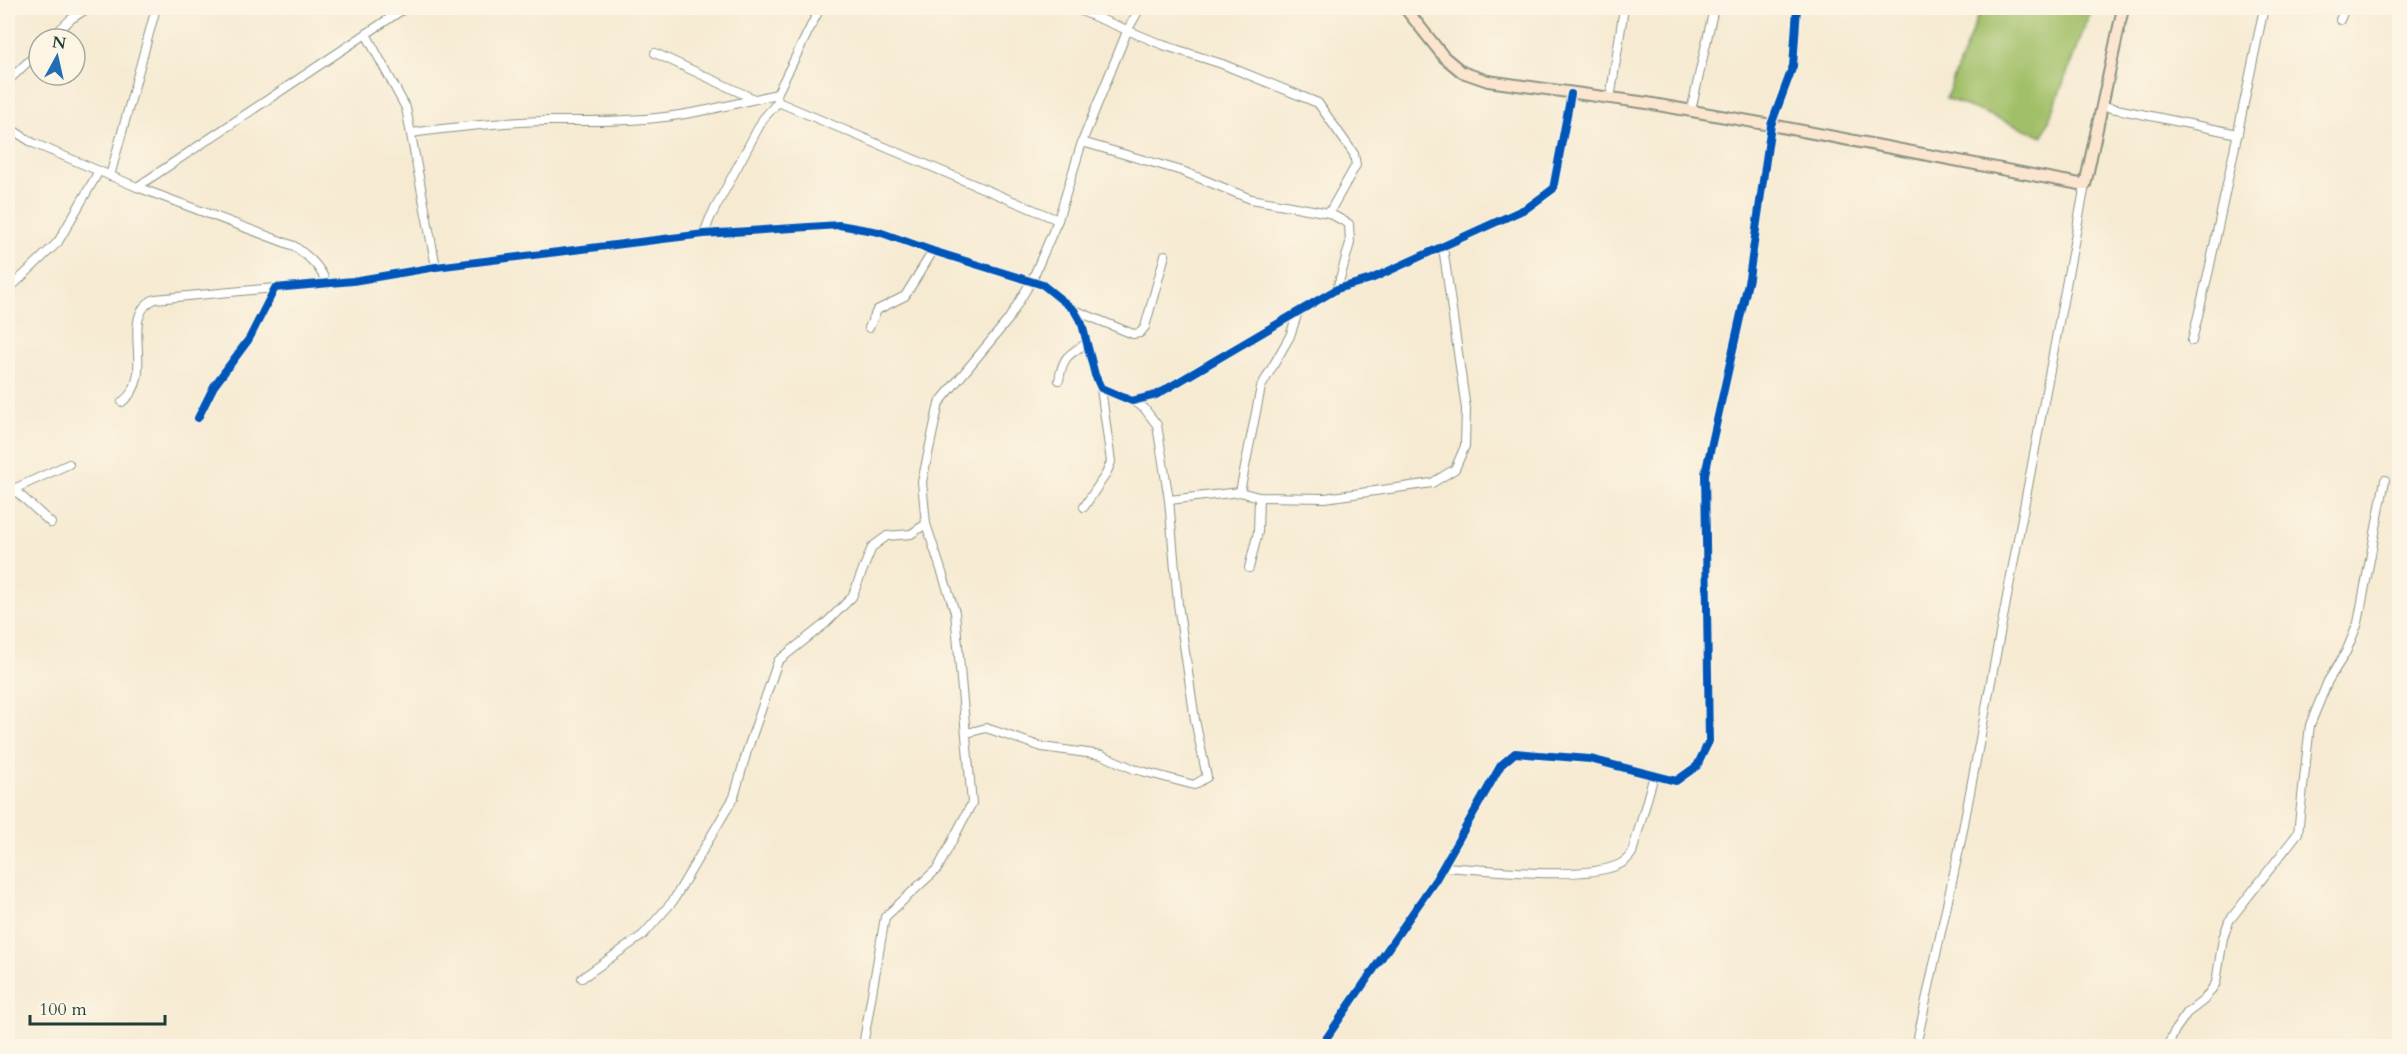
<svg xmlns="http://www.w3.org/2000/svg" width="2407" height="1054" viewBox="0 0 2407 1054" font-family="Cardo,serif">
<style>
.green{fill:#a1bf67;stroke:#607e4e;stroke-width:1.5}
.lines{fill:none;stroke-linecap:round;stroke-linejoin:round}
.street-casing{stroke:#8a9483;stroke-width:10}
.secondary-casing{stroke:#8a9483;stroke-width:14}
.street{stroke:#fff;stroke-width:8}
.secondary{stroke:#fce5cf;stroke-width:10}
.cycleway-casing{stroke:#fcf5e5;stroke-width:11}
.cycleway{stroke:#0057b8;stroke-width:8}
</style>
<rect width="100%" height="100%" fill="#fcf5e5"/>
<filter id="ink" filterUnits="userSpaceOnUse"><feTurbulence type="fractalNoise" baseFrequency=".0167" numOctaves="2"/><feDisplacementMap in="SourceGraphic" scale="12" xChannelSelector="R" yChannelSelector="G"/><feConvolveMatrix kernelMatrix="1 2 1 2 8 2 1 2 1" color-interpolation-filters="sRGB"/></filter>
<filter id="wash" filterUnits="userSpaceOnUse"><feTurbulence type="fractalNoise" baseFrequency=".008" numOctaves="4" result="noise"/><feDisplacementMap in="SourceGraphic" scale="24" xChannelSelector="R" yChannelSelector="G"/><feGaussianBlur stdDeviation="1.35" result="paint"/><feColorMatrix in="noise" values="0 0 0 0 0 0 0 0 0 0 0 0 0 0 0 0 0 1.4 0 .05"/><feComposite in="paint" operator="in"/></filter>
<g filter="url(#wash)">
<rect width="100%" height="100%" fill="#f6ead2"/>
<path class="green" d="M1981 8H2092L2043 136 1946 98Z"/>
</g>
<g filter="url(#ink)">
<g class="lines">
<defs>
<g id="street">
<path d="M820 8 777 94 778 102 1058 220"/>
<path d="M1074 8 1163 45 1222 64 1318 103 1354 154 1356 165 1329 213"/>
<path d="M2340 20 2345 8"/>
<path d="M366 34 406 108 436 267"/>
<path d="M50 39 71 19 88 8"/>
<path d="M655 53 754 99"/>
<path d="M8 81 39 51"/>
<path d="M1610 99 1624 8"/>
<path d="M2102 106 2238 134"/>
<path d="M1691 111 1714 8"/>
<path d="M8 127 33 143 137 187 294 246C308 256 320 266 326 282"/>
<path d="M411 133C456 127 501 122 547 121 583 121 619 122 656 118 697 114 737 103 777 94"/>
<path d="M1082 142 1182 171 1251 199 1329 213 1349 224 1350 243 1337 289"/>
<path d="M110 176 156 8"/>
<path d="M137 187 405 8"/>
<path d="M704 234 710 218 763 119 778 102"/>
<path d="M8 290 58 242 99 171"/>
<path d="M1074 310 1133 334 1140 333 1145 327 1165 255"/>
<path d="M869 328 877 310 905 296 933 251"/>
<path d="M2192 341 2209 270 2264 8"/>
<path d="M1059 380C1063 356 1068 355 1087 343"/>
<path d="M122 402C159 376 116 316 155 299L275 288"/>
<path d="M198 418 214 386 249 339 275 288 353 281 436 267 704 234 839 225 879 232 933 251 1043 285 1074 310 1082 324 1095 375 1101 388 1132 401 1156 395 1337 289 1371 279 1527 208 1553 189 1571 94"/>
<path d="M8 484 51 523"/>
<path d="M14 489 69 464"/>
<path d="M1240 492 1261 387 1290 336 1298 312"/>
<path d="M1169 500 1240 492 1259 497 1325 498 1432 483 1455 469 1465 446 1466 409 1443 247"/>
<path d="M1084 507 1106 474 1111 462 1101 388"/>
<path d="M1249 568 1258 532 1259 497"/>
<path d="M967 733 986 728 1042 747 1102 755 1134 769 1194 785 1207 777 1195 720 1178 604 1169 500 1157 425 1144 408 1132 401"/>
<path d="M1443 867C1487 869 1581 881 1618 865 1625 862 1628 859 1632 853L1654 775"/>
<path d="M582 978 643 935 673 901 734 797 747 751 778 661 826 623 852 597 872 547 887 536 911 534 926 524"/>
<path d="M863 1046 885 917 938 868 972 803 955 612 926 524 922 482 939 403 1008 320 1032 280 1058 220 1082 142 1128 29 1140 8"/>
<path d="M1321 1046 1436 879 1501 765 1515 753 1590 759 1676 781 1697 766 1709 741 1705 474 1749 278 1771 125 1793 66 1797 8"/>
<path d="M1916 1046 1960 845 2085 185"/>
<path d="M2168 1046 2175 1030 2187 1013 2204 1000 2216 983 2223 938 2229 921 2298 833 2310 725 2328 681 2346 652 2358 623 2385 480"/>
</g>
<path id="secondary" d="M1405 8 1444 57 1462 72 1488 81 1647 103 1771 125 2085 185 2123 8"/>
</defs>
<use href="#street" class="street-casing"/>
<use href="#secondary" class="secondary-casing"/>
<use href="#street" class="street"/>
<use href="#secondary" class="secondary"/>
<defs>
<g id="cycleway">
<path d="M198 418 214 386 249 339 275 288 353 281 436 267 704 234 839 225 879 232 933 251 1043 285 1074 310 1082 324 1095 375 1101 388 1132 401 1156 395 1337 289 1371 279 1527 208 1553 189 1571 94"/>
<path d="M1321 1046 1436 879 1501 765 1515 753 1590 759 1676 781 1697 766 1709 741 1705 474 1749 278 1771 125 1793 66 1797 8"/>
</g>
</defs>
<use href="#cycleway" class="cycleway-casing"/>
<use href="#cycleway" class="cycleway"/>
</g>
</g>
<rect width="2407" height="1054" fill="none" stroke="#fcf5e5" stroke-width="30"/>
<g transform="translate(57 57) rotate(8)"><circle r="28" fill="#fcf5e5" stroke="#a4ab9e" stroke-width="1.5"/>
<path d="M0-4.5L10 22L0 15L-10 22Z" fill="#1f6fb2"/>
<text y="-9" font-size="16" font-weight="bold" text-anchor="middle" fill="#1f3d34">N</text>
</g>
<path d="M30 1015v9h135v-9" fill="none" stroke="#1f3d34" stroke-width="3"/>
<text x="39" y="1015" font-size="18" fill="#1f3d34" stroke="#fcf5e5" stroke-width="4.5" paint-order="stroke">100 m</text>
</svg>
